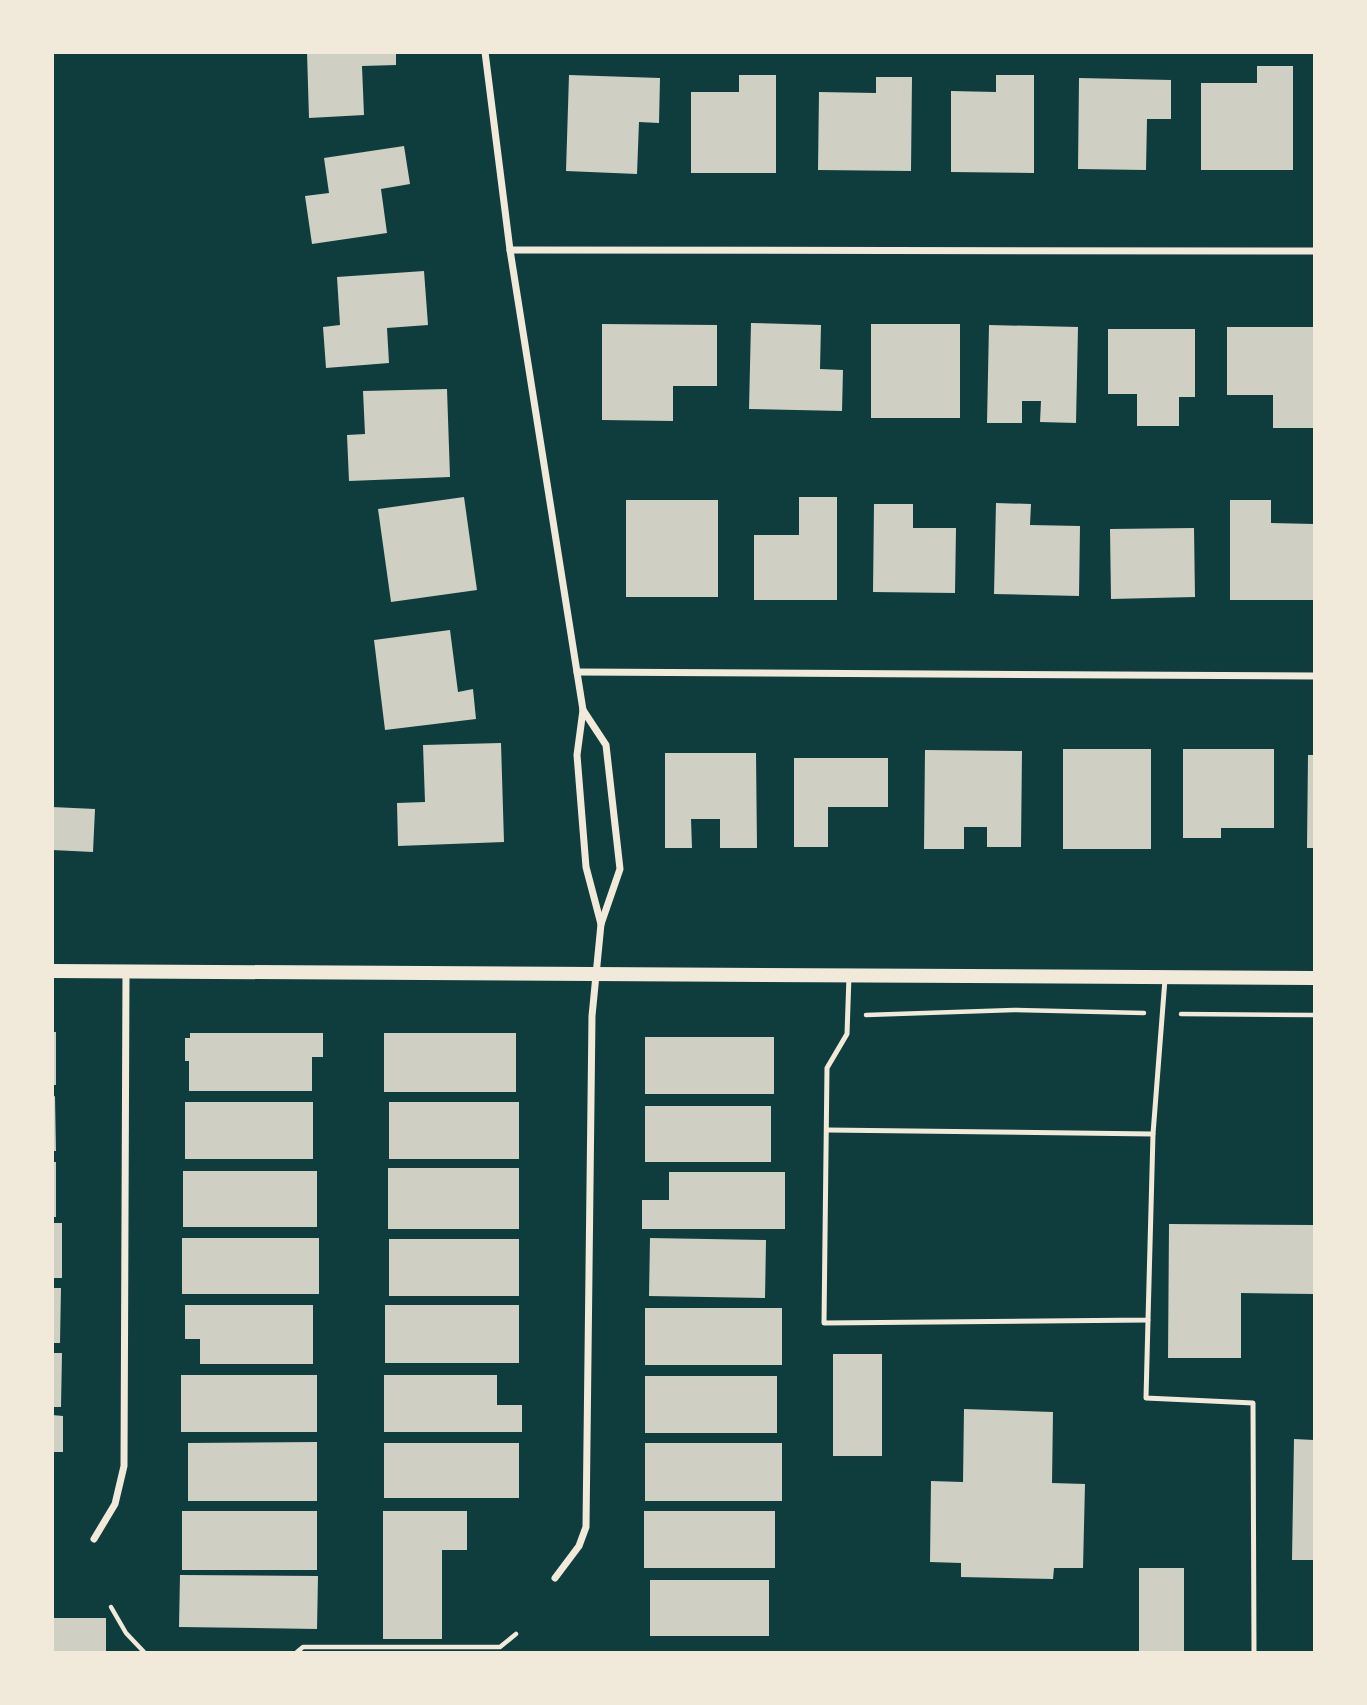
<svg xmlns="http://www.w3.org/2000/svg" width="1367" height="1705" viewBox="0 0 1367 1705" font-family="Montserrat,sans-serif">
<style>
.building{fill:#cfcfc3}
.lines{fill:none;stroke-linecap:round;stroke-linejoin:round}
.path{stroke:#f1e9da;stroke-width:4.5}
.service{stroke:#f1e9da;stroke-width:5}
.minor{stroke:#f1e9da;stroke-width:7}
.secondary{stroke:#f1e9da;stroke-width:14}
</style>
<rect width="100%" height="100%" fill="#0f3d3e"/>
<g class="building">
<path d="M307 52H396V65L362 66 364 115 309 118Z"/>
<path d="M1257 66H1293V170H1201V83H1257Z"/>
<path d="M569 75 660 78 659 123 639 122 637 174 566 171Z"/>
<path d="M739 75H776V173H691V92H739Z"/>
<path d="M996 75H1034V173L951 172V91L996 92Z"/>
<path d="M876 77H912L911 171 818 170 819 92 876 93Z"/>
<path d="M1079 78 1171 80V119H1147L1146 170 1078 169Z"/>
<path d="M404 146 410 184 381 189 387 233 312 244 305 196 329 193 324 158Z"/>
<path d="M424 271 428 325 387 328 389 363 326 368 323 327 340 325 337 277Z"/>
<path d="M751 323 821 325 820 369 843 370 842 411 749 409Z"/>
<path d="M602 324 717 325V386H673V421L602 420Z"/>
<rect x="871" y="324" width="89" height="94"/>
<path d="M989 325 1078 327 1076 423 1040 422 1041 401H1022V423H987Z"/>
<path d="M1227 327H1313V428H1273V395H1227Z"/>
<path d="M1108 329H1195V397H1179V426H1137V394H1108Z"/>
<path d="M447 389 450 477 349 481 347 435 365 434 363 391Z"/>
<path d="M464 497 477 590 391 602 378 509Z"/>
<path d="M799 497H837V600H754V535H799Z"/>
<rect x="626" y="500" width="92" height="97"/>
<path d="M1230 500H1271V523L1314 524V600H1230Z"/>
<path d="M996 503 1031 504 1030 525 1080 526 1079 596 994 594Z"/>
<path d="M874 504H913V528H956L955 593 873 592Z"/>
<path d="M1194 528 1195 597 1111 599 1110 529Z"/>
<path d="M450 630 458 692 473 689 476 719 385 730 374 640Z"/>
<path d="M501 743 504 842 398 846 397 803 425 802 423 745Z"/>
<rect x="1063" y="749" width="88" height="100"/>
<path d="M1183 749H1274V828H1221V838H1183Z"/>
<path d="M925 750 1022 751 1021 847H987V827H964V849H924Z"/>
<path d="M665 753H756L757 848H720V819H691L692 848H665Z"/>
<path d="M1308 755H1314V848H1307Z"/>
<path d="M794 758H888V807H828V847H794Z"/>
<path d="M52 807 95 809 93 852 52 850Z"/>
<rect x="52" y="1032" width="4" height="53"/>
<path d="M190 1033H323V1057H312V1091H189V1061H185V1038H190Z"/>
<rect x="384" y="1033" width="132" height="59"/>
<rect x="645" y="1037" width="129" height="57"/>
<path d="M55 1096 56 1151H52V1097Z"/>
<rect x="185" y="1102" width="128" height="57"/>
<rect x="389" y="1102" width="130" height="57"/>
<rect x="645" y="1106" width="126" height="56"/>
<rect x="52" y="1162" width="4" height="55"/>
<rect x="388" y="1168" width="131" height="61"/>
<rect x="183" y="1171" width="134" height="56"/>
<path d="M669 1172H785V1229H642V1200H669Z"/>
<rect x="52" y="1223" width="10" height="55"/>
<path d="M1169 1224 1314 1225V1294L1241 1293V1358H1168Z"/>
<rect x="182" y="1238" width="137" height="56"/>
<path d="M650 1238 766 1240 765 1298 649 1296Z"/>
<rect x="389" y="1239" width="130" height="57"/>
<path d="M52 1288H61L60 1343H52Z"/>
<path d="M185 1305H313V1364H200V1339H185Z"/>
<rect x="385" y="1305" width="134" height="58"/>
<rect x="645" y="1308" width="137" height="57"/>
<path d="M52 1353H62L61 1407H52Z"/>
<rect x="833" y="1354" width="49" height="102"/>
<rect x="181" y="1375" width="136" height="57"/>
<path d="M384 1375H497V1405H522V1432H384Z"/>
<rect x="645" y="1376" width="132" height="57"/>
<path d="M964 1409 1053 1412 1052 1483 1085 1484 1083 1568H1054L1053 1579 961 1577V1563L930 1562 931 1481 963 1482Z"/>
<path d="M52 1415 63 1416V1452H52Z"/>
<path d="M1294 1439 1314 1440V1560H1292Z"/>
<path d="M317 1442V1501H188V1443Z"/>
<rect x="384" y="1443" width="135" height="55"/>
<rect x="645" y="1443" width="137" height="58"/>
<rect x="182" y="1511" width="135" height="59"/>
<path d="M383 1511H467V1550H442V1639H383Z"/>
<rect x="644" y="1511" width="131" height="57"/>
<rect x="1139" y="1568" width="45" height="84"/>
<path d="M180 1575 318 1576 317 1629 179 1627Z"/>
<rect x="650" y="1580" width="119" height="56"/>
<rect x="52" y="1618" width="54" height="34"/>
</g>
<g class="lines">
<g class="path">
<path d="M1181 1014 1314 1015"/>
<path d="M866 1015 1014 1010 1144 1013"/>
<path d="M111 1607 126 1633 144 1652"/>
<path d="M297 1652 303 1647H500L516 1634"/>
</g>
<g class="service">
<path d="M849 976 847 1034 827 1068 824 1323 1148 1320 1153 1134 1165 979"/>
<path d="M827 1130 1153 1134"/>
<path d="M1148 1320 1146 1398 1253 1403 1254 1652"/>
</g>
<g class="minor">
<path d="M485 52 510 250 583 710 577 755 586 867 601 924"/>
<path d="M510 250 1314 251"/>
<path d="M577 672 1314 676"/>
<path d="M94 1539 115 1504 124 1466 126 972"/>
<path d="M555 1578 579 1546 586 1527 592 1016 601 924 620 869 606 745 583 710"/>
</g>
<path class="secondary" d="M52 971 1314 978"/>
</g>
<rect width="1367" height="1705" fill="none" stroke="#f1e9da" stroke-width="108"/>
</svg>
